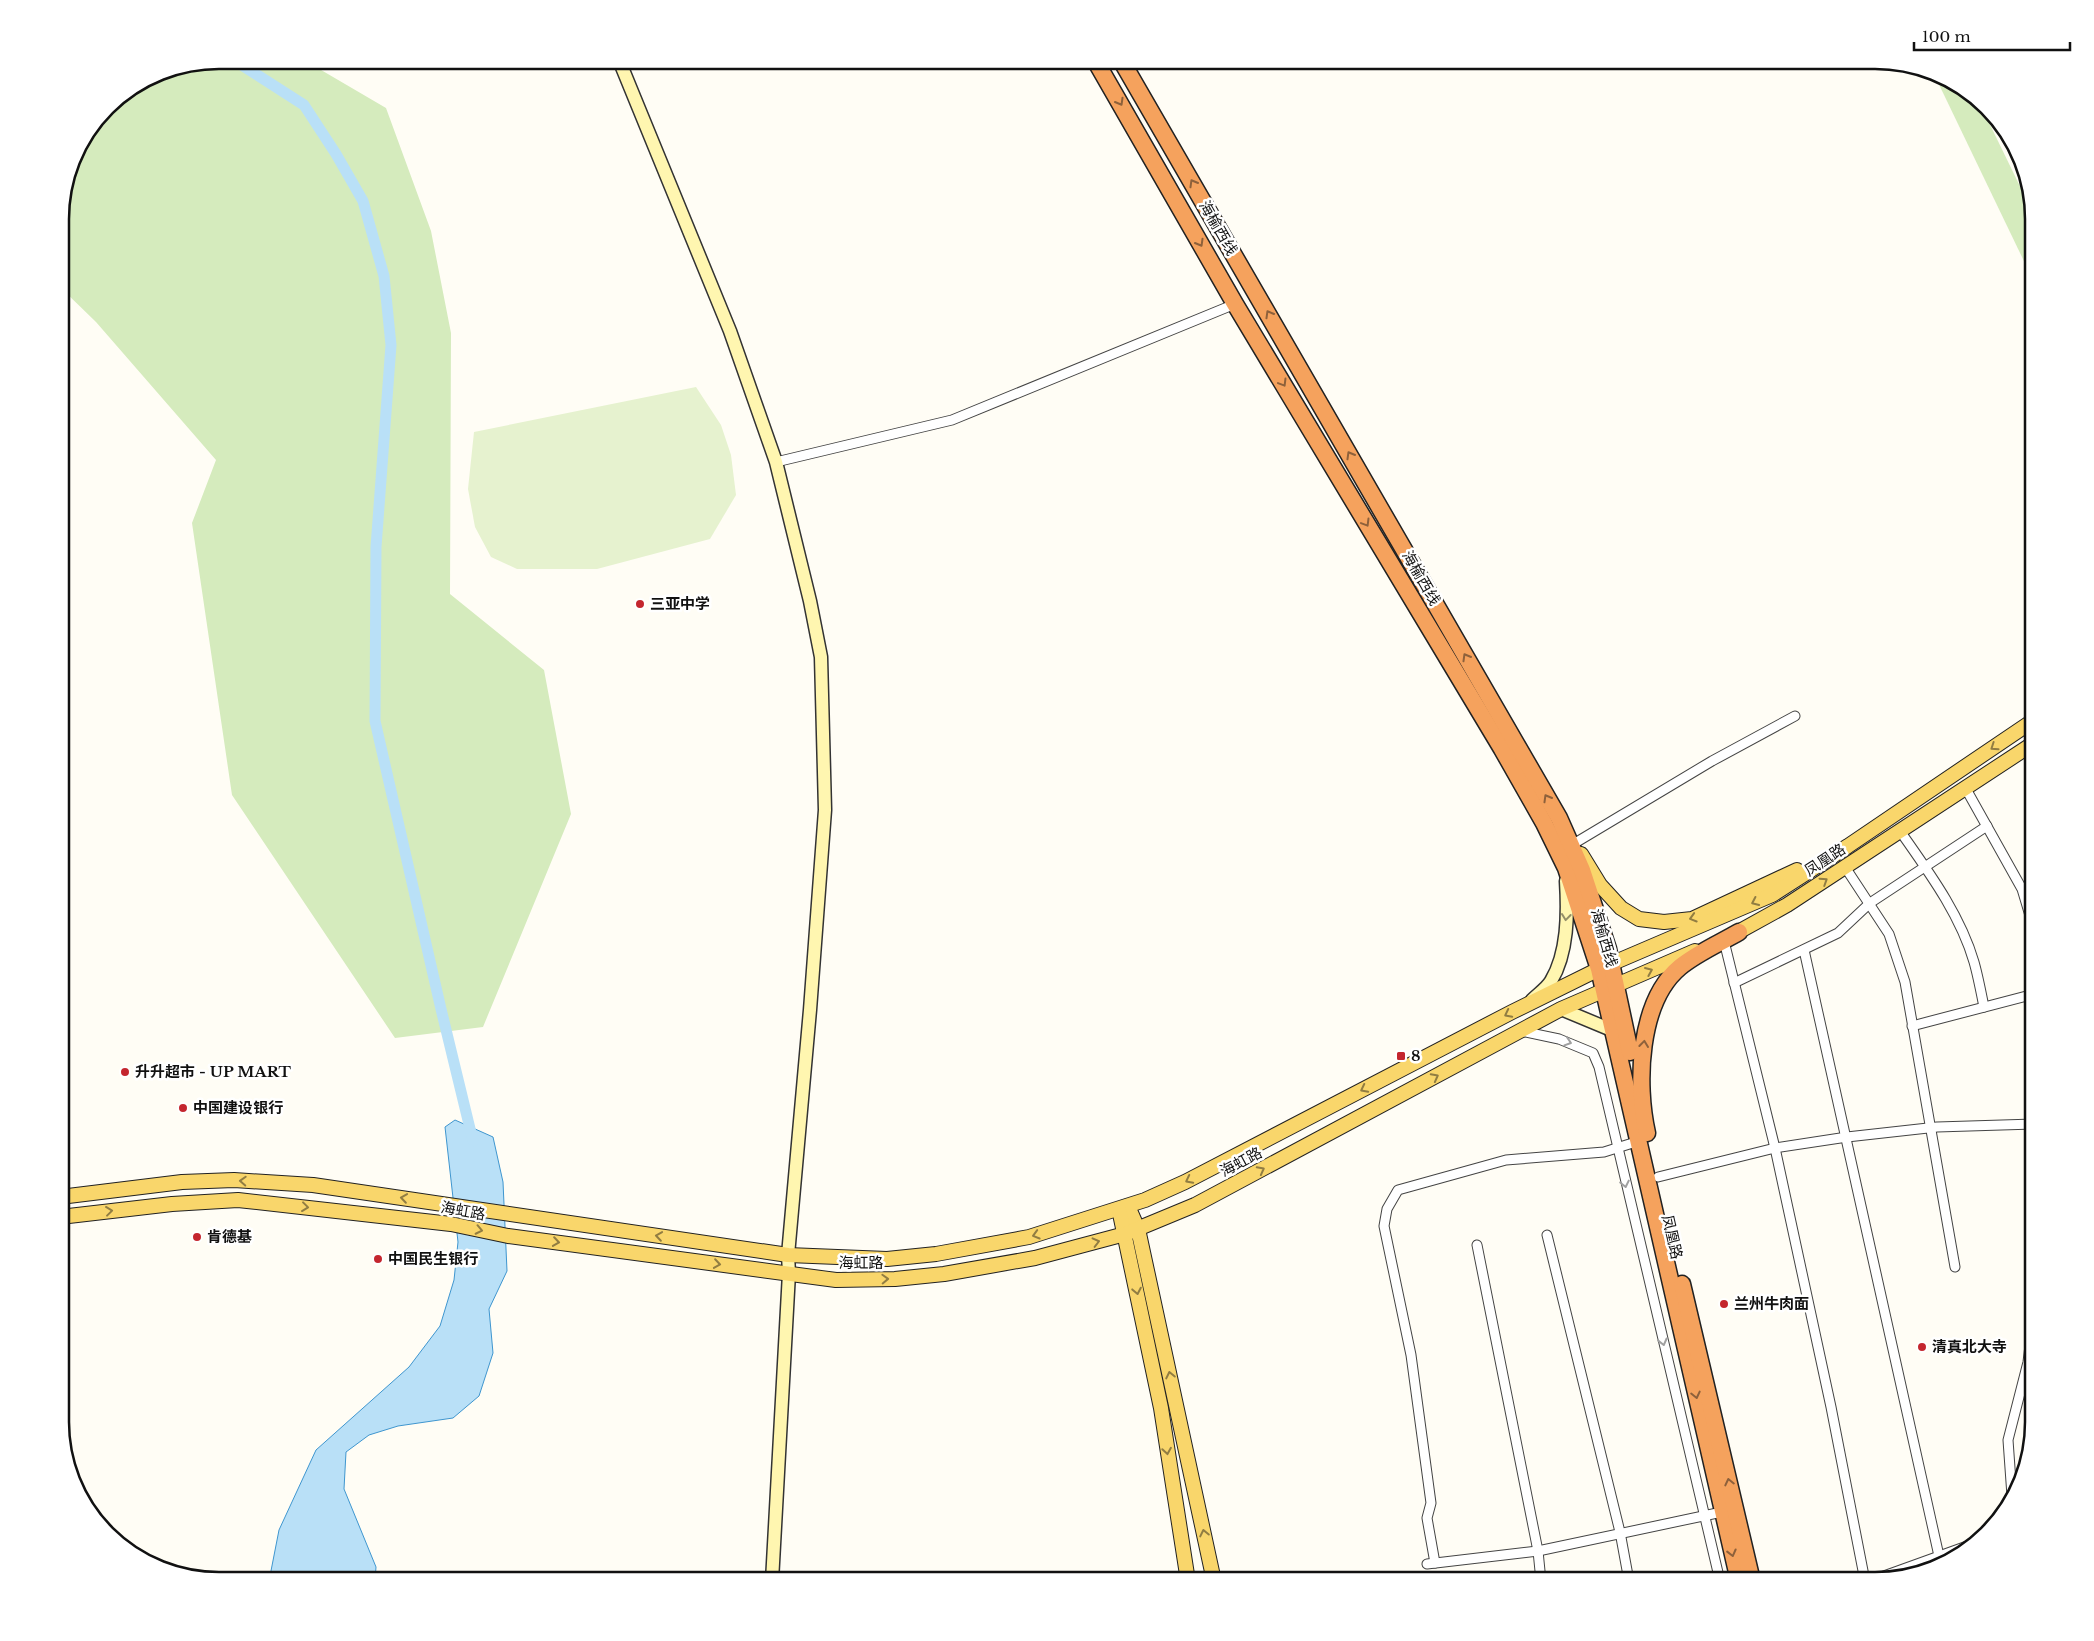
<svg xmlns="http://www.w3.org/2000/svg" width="2094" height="1641" viewBox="0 0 2094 1641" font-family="'Libre Baskerville','Noto Sans SC',serif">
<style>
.green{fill:#d5ebbd}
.pitch{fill:#e6f2cf}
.water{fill:#b9e0f7;stroke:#3f96cf}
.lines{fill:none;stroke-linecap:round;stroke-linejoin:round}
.canal{stroke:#b9e0f7;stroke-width:11}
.street-casing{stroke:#444;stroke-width:11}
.secondary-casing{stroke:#333;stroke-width:15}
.primary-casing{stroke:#222;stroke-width:16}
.highway-casing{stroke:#222;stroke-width:19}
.street{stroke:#fff;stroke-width:9}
.secondary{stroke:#fff6b0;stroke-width:12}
.primary{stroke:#f9d66b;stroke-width:14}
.highway{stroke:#f5a25d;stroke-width:16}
.oneway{stroke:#8e613b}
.oneway2{stroke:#917d42}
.oneway3{stroke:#948f68}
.oneway4{stroke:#a0a0a0}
.poi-dot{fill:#c4262e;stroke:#fff;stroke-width:2}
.labels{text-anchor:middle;stroke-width:5;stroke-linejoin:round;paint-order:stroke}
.street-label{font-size:15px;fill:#111;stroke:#fff}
.poi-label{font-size:15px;font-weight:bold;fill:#111;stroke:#fff;text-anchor:start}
.rim{fill:none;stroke:#111;stroke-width:2.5}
</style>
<rect width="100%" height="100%" fill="#fffdf5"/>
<g class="green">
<path d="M219 60H304L386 108 431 231 451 333 450 594 544 670 571 814 483 1027 395 1038 232 795 192 523 216 460 96 322 60 287V208L76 149 114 100 158 72Z"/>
<path d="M1933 72 1977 98 2033 213 2034 282Z"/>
</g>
<path class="pitch" d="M696 387 721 425 731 455 736 495 710 539 597 569H517L491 557 475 527 468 489 474 432Z"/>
<path class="water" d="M455 1120 493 1137 503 1182 507 1271 489 1309 493 1353 479 1396 453 1418 398 1426 369 1435 346 1452 344 1489 376 1567 375 1581H269L279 1530 316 1450 409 1367 440 1326 454 1280 458 1242 445 1127Z"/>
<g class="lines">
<path class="canal" d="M234 60 304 105 336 154 363 201 384 276 391 345 376 547 375 721 441 1009 473 1141"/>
<defs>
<g id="street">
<path d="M776 462 952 420 1235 304"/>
<path d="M1966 789 2022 889 2034 929"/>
<path d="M1900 831C1928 871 1960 914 1974 962 1978 976 1981 992 1984 1007"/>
<path d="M1575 843 1712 761 1795 716"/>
<path d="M1845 867 1889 934 1905 982 1955 1267"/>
<path d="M1724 941 1775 1148 1831 1407 1865 1581"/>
<path d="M1804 950 1939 1556 1946 1564"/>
<path d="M1734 983 1838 933 1870 903 1987 826"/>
<path d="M1912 1026 2034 994"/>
<path d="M1521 1031 1559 1039 1593 1053 1599 1067 1720 1581"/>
<path d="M1658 1177 1775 1148 1847 1137 1937 1127 2034 1124"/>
<path d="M1547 1235 1620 1532 1629 1581"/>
<path d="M1477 1245 1538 1551 1541 1581"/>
<path d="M2012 1496 2008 1440 2028 1362 2034 1312"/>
<path d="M1435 1563 1427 1518 1431 1503 1411 1355 1384 1226 1387 1209 1398 1190 1506 1160 1604 1152 1639 1141"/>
<path d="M1427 1564 1538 1551 1722 1512"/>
<path d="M1870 1581 1970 1545"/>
</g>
<g id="secondary">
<path d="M619 60 730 331 776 462 810 601 821 657 825 810 810 1010 788 1255 789 1273 772 1581"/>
<path d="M1532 1000C1538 994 1547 988 1551 981 1568 953 1568 913 1566 881"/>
<path d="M1561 1009 1614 1031"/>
</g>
<g id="primary">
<path d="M1581 854 1600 885 1621 908 1639 919 1664 922 1692 919 1797 870"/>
<path d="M1731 936 1787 905 2034 743"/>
<path d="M60 1197 182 1182 234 1180 313 1185 788 1255 887 1259 936 1254 1029 1237 1145 1200 1185 1182 1512 1012 1599 969 1772 895 1848 846 2034 720"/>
<path d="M1128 1206 1138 1229 1214 1581"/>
<path d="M1119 1209 1161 1408 1188 1581"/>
<path d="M60 1217 172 1204 238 1200 451 1224 508 1236 836 1280 895 1279 944 1274 1035 1258 1125 1234 1195 1205 1561 1009 1695 951"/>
</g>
<g id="highway">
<path d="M1095 60 1235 304 1502 749 1544 823 1566 868 1599 969 1739 1581"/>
<path d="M1121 60 1559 818 1582 870 1608 949 1630 1052"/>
<path d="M1647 1133C1636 1085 1638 1002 1680 967 1697 953 1720 943 1739 932"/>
<path d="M1682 1284 1752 1581"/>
</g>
</defs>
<use href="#street" class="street-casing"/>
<use href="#secondary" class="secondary-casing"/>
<use href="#primary" class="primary-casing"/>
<use href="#highway" class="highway-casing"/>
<use href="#street" class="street"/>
<use href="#secondary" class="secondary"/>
<use href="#primary" class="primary"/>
<use href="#highway" class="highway"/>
</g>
<defs><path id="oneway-chevron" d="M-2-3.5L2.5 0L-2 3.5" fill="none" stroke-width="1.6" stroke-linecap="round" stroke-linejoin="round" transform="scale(1.25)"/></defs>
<g class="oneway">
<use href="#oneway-chevron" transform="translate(1120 102) rotate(60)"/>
<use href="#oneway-chevron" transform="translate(1193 183) rotate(-120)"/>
<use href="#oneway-chevron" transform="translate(1200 243) rotate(60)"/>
<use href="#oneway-chevron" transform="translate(1269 314) rotate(-120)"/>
<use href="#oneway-chevron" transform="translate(1283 383) rotate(59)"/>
<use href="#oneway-chevron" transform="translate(1350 455) rotate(-120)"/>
<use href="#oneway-chevron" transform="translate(1366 523) rotate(59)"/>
<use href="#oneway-chevron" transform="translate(1466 657) rotate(-120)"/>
<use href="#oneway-chevron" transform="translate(1547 798) rotate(-120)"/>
<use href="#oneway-chevron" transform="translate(1644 1044) rotate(-83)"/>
<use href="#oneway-chevron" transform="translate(1696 1395) rotate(77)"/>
<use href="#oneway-chevron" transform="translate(1729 1482) rotate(-103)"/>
<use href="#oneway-chevron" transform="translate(1732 1553) rotate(76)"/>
</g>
<g class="oneway2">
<use href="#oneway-chevron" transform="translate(1994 747) rotate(146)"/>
<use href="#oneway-chevron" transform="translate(1824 881) rotate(-33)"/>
<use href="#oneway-chevron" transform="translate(1755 902) rotate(155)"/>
<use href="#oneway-chevron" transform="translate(1693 918) rotate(163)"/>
<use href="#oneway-chevron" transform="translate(1649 971) rotate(-23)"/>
<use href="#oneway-chevron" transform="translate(1508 1014) rotate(153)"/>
<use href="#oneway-chevron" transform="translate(1435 1077) rotate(-28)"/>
<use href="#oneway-chevron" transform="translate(1364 1089) rotate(153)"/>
<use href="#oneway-chevron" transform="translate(1261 1170) rotate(-28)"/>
<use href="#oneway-chevron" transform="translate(1189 1180) rotate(153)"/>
<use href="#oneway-chevron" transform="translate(243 1181) rotate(-177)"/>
<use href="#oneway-chevron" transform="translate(404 1198) rotate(-172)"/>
<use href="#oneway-chevron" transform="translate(305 1207) rotate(7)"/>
<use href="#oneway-chevron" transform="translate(109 1211) rotate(-7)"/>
<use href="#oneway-chevron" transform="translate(479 1230) rotate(12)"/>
<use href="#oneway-chevron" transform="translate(1036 1235) rotate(164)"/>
<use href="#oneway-chevron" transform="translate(659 1236) rotate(-172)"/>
<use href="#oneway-chevron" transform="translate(556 1242) rotate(8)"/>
<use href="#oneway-chevron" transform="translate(1096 1242) rotate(-14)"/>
<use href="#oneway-chevron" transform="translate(717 1264) rotate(8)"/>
<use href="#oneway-chevron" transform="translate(885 1279) rotate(-2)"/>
<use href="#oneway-chevron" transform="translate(1137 1291) rotate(79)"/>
<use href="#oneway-chevron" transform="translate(1170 1375) rotate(-102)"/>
<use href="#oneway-chevron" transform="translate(1167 1451) rotate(81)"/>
<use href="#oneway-chevron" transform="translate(1204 1533) rotate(-102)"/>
</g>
<use class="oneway3" href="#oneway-chevron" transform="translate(1566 917) rotate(97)"/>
<g class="oneway4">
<use href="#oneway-chevron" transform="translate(1568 1042) rotate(18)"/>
<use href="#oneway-chevron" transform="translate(1625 1184) rotate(78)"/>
<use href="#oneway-chevron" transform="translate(1663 1342) rotate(76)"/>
</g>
<g class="poi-dot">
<circle cx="640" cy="604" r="5"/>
<rect x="1396" y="1051" width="10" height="10" rx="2.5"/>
<circle cx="125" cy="1072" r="5"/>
<circle cx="183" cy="1108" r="5"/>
<circle cx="197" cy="1237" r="5"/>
<circle cx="378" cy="1259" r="5"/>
<circle cx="1724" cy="1304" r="5"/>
<circle cx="1922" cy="1347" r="5"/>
</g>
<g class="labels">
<g class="street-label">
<text transform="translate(1218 228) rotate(60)" y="5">海榆西线</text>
<text transform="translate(1421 578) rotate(60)" y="5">海榆西线</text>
<text transform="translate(1825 860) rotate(-33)" y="5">凤凰路</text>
<text transform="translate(1604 938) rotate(74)" y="5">海榆西线</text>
<text transform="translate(1241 1162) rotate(-28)" y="5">海虹路</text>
<text transform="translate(463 1211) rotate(10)" y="5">海虹路</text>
<text transform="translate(1672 1237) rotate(77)" y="5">凤凰路</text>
<text x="861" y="1268">海虹路</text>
</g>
<g class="poi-label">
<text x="650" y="609">三亚中学</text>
<text x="1411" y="1061">8</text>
<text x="135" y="1077">升升超市 - UP MART</text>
<text x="193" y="1113">中国建设银行</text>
<text x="207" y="1242">肯德基</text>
<text x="388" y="1264">中国民生银行</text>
<text x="1734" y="1309">兰州牛肉面</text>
<text x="1932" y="1352">清真北大寺</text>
</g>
</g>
<path d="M0 0H2094V1641H0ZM219 69H1875A150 150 0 0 1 2025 219V1422A150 150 0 0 1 1875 1572H219A150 150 0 0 1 69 1422V219A150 150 0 0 1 219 69Z" fill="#fff" fill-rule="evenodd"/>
<path class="rim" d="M219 69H1875A150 150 0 0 1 2025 219V1422A150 150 0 0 1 1875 1572H219A150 150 0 0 1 69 1422V219A150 150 0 0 1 219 69Z"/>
<path d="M1914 42v8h156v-8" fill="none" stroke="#111111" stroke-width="2.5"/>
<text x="1922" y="42" font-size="15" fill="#111111" stroke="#ffffff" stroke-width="4" paint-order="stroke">100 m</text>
</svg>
